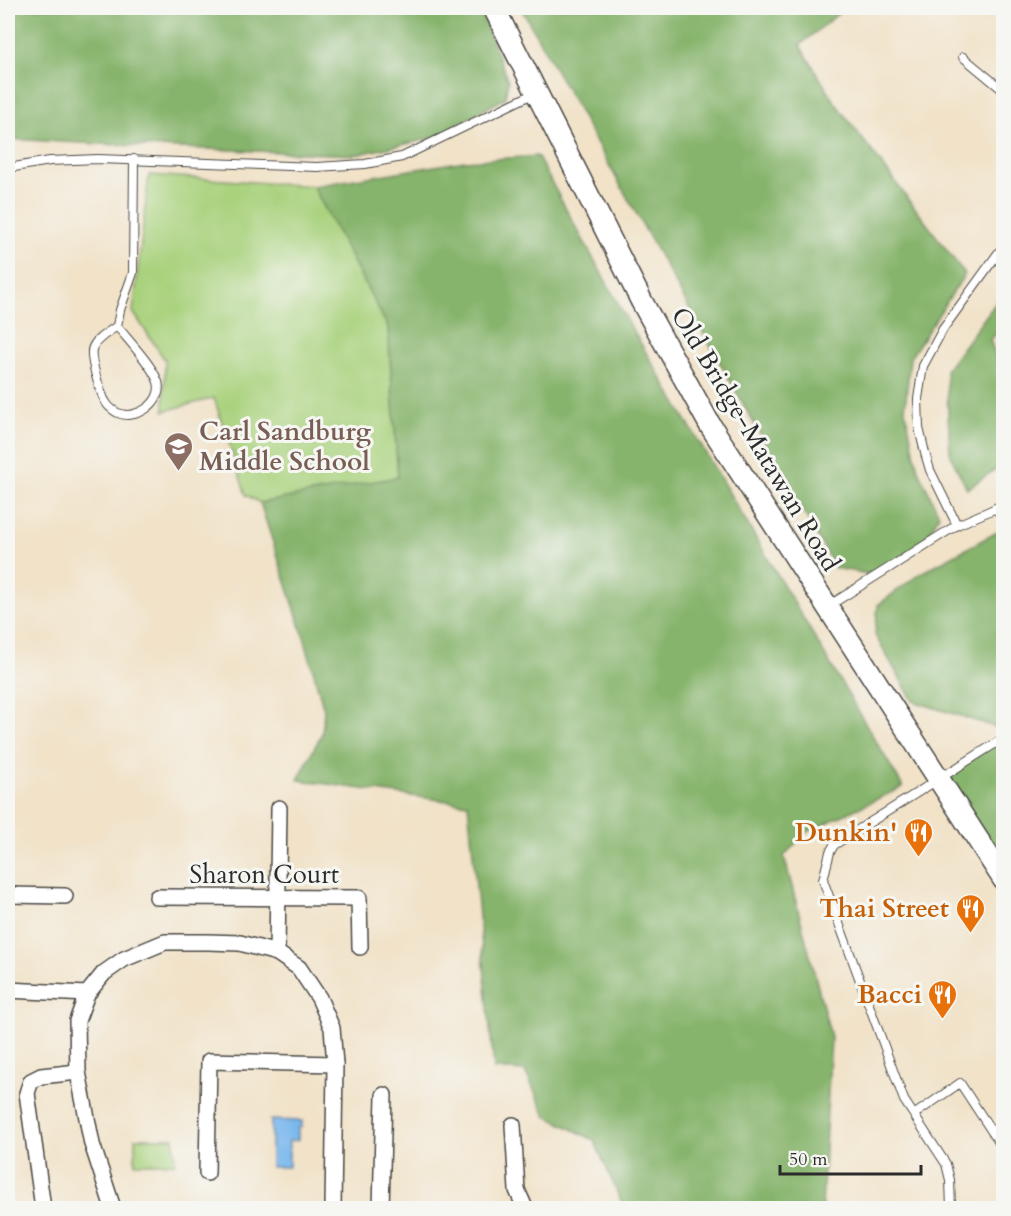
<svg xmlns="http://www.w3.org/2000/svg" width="1011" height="1216" viewBox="0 0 1011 1216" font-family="Cardo,serif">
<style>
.green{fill:#a9d27d;stroke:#6a7e54;stroke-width:1.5}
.forest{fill:#86b46c;stroke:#58704c;stroke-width:1.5}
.water{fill:#7ab8ed;stroke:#52728c;stroke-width:1.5}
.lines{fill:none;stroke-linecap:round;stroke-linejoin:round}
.service-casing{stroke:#494643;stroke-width:10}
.minor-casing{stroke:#494643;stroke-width:18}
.secondary-casing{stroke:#494643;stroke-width:24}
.service{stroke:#fff;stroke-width:8}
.minor{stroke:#fff;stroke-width:15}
.secondary{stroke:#fff;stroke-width:21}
.labels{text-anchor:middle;stroke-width:6;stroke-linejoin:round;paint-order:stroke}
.education-label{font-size:26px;font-weight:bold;fill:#785e54;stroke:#f6f6f2;text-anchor:start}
.street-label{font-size:26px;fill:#2b2b2b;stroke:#f6f6f2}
.food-label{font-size:26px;font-weight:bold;fill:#c56008;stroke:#f6f6f2;text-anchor:end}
</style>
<rect width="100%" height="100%" fill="#f6f6f2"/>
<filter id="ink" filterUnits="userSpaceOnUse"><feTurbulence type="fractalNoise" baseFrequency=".0167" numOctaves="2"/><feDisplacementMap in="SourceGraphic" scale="12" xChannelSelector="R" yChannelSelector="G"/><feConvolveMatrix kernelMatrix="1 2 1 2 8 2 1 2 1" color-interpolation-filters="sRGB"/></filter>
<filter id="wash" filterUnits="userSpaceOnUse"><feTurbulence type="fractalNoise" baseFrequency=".008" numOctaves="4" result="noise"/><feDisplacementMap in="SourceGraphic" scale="24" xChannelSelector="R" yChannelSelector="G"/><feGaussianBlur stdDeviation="1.35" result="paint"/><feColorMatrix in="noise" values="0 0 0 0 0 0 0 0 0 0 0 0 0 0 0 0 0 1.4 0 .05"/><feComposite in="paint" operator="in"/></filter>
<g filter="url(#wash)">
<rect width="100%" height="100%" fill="#f1e2c8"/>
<g class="green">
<path d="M149 175 313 186 388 327 398 477 260 503 246 495 214 398 164 411 165 360 133 312Z"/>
<path d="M135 1138H174L175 1163H135Z"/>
</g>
<g class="forest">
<path d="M8 8H479L508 81 505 98 434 138 354 155 155 147 8 139Z"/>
<path d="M521 8H845L800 45 833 100 965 274 910 358 905 410 918 469 939 515 923 544 873 575 835 568Z"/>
<path d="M537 156 631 327 903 787 805 833 784 856 831 1037 822 1208H624L594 1140 546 1116 525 1071 494 1069 468 804 298 780 322 733 324 710 304 637 260 503 398 477 388 327 313 186 465 161Z"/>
<path d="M1003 293V328L990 340 1003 375V464L967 489 950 455 946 370Z"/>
<path d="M1001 530 1004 534V728L1001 729 913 701 875 635 878 605 921 573Z"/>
<path d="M1003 738V880L939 780Z"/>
</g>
<path class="water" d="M271 1120 302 1121V1127L298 1128V1140L289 1141V1167H271Z"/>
</g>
<g filter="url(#ink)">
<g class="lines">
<defs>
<g id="service">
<path d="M963 57 1004 91"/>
<path d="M8 168 50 161 98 159 317 167 365 164 402 157 535 93"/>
<path d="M117 326C128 340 153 366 158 382 164 402 136 421 118 413 115 412 109 407 107 404 101 396 88 355 93 347 97 338 109 332 117 326L120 310 133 273 134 159"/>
<path d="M994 509 1004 503"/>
<path d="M957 525 930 470 925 453 919 428 918 399 923 366 943 329 1004 245"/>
<path d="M830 605 957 525 994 509 1004 514"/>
<path d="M915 1114 960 1083 1004 1150"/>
<path d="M951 1208 950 1180 946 1164 904 1100 823 880 830 852 834 845 1004 738"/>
</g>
<g id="minor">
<path d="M8 895 65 896"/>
<path d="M157 897 359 898 360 947"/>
<path d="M277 953 279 808"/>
<path d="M8 990 87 994"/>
<path d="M513 1125 517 1190 525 1208"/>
<path d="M207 1173 209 1061 335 1064"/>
<path d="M43 1208 27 1093 31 1081 41 1076 78 1072"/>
<path d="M113 1208 92 1144 78 1072 77 1021 87 994 104 973 124 959 165 942H208L240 943 277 953 299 968 319 998 332 1028 335 1064 333 1208"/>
<path d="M381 1208 384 1095"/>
</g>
<path id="secondary" d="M494 8 642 302 710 425 1004 880"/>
</defs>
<use href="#service" class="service-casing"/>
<use href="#minor" class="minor-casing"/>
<use href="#secondary" class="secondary-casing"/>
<use href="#service" class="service"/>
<use href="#minor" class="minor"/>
<use href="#secondary" class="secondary"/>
</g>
</g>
<defs>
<symbol id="school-pin" viewBox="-11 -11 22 30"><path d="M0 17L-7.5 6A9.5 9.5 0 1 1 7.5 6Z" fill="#8d6e63" stroke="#f6f6f2"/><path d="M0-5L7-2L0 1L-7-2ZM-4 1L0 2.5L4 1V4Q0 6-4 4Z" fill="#fff"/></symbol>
<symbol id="restaurant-pin" viewBox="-11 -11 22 30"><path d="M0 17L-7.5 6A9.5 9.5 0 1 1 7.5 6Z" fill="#e8710a" stroke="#f6f6f2"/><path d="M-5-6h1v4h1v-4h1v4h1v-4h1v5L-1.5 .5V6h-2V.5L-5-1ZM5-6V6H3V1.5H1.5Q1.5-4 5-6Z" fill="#fff"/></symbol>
</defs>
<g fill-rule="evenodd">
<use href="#school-pin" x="162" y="430" width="33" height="45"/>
<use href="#restaurant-pin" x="902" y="816" width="33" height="45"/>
<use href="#restaurant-pin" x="954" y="892" width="33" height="45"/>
<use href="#restaurant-pin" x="926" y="978" width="33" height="45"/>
</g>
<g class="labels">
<g class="education-label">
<text x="199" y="440">Carl Sandburg<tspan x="199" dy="30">Middle School</tspan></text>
</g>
<g class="street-label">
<text transform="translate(756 439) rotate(59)" y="9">Old Bridge-Matawan Road</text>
<text x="264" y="883">Sharon Court</text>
</g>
<g class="food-label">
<text x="897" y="841">Dunkin'</text>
<text x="949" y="917">Thai Street</text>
<text x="922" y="1003">Bacci</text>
</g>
</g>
<rect width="1011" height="1216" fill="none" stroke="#f6f6f2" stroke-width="30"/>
<path d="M780 1165v9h141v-9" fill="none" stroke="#2b2b2b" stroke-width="3"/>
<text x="789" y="1165" font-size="18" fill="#2b2b2b" stroke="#f6f6f2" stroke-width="4.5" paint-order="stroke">50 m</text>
</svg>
